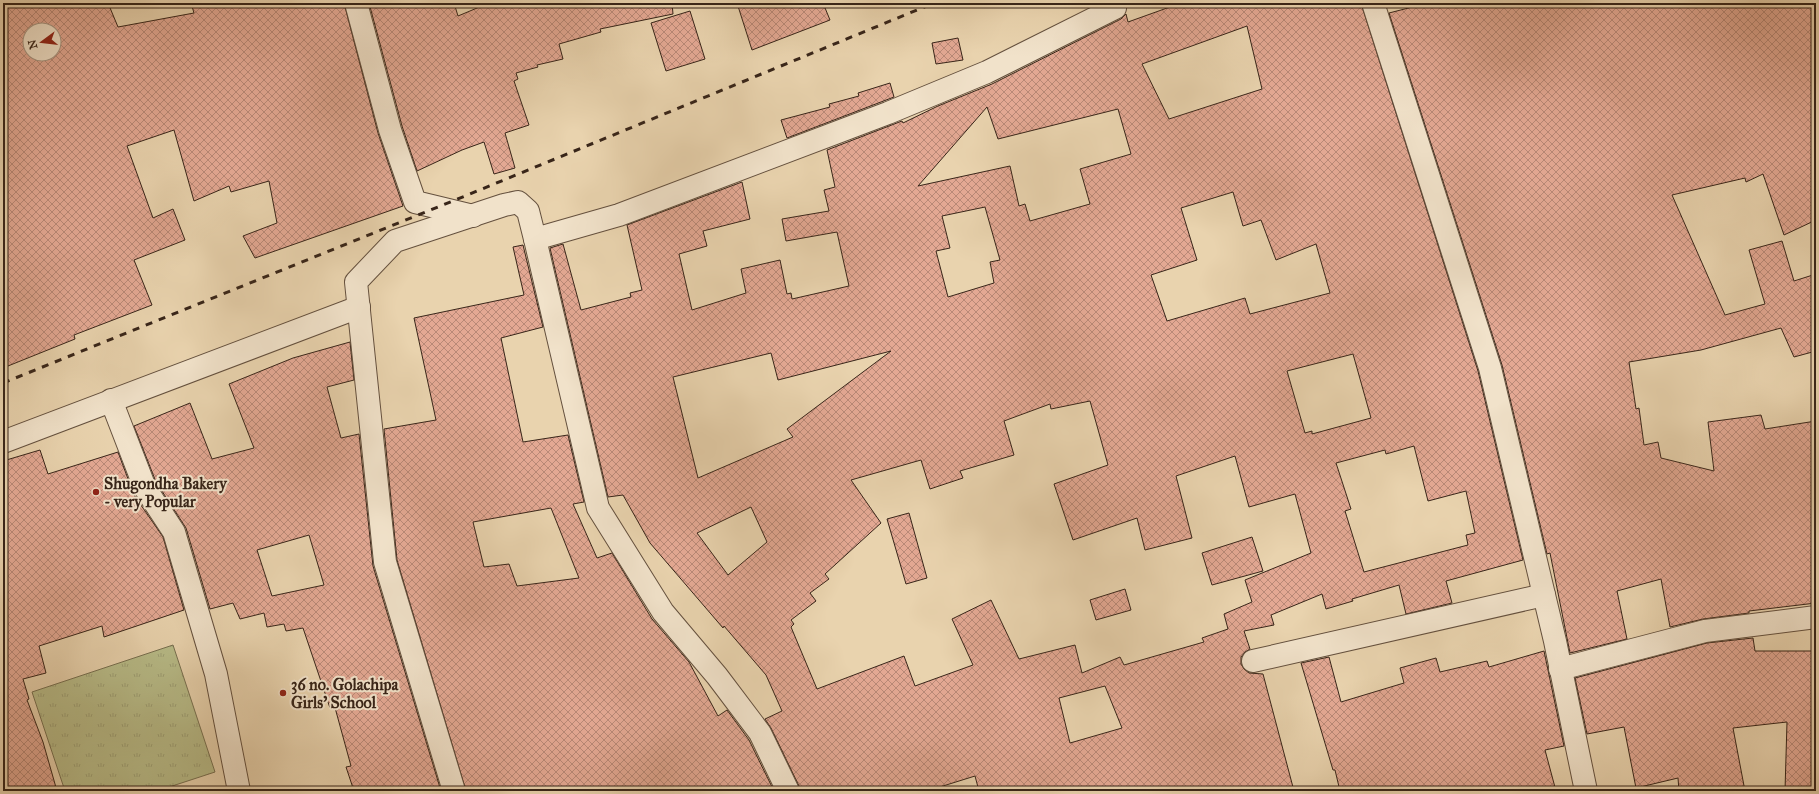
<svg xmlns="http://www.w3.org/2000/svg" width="1819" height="794" viewBox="0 0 1819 794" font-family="'IM FELL Great Primer',serif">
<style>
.grass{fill:url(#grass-tufts);stroke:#787051}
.building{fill:url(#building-cross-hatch);stroke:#382519;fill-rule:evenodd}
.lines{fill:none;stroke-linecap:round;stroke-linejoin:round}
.minor-casing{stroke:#64503e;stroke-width:24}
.minor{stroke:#f1e2ca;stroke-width:22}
.rail{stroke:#382519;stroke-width:3;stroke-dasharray:7 7;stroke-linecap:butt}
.poi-dot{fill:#8f2418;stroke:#f1e2ca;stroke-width:1.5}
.labels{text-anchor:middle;stroke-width:4;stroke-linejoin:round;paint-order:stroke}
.poi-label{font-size:16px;font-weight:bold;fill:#382519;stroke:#f1e2ca;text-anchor:start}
</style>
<defs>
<pattern id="grass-tufts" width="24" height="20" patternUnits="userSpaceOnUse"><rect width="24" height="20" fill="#b8bc89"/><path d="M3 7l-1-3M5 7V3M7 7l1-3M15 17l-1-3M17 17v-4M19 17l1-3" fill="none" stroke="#9fa176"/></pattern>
<pattern id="building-cross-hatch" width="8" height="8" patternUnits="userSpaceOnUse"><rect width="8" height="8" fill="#e3a893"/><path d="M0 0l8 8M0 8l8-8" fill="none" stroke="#b98977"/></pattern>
</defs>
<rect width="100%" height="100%" fill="#e9d3ae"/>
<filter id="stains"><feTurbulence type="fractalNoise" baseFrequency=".005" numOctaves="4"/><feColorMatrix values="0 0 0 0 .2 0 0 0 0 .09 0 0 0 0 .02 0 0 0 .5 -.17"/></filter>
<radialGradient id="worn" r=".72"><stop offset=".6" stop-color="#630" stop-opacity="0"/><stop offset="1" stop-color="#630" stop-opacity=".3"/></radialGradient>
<path class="grass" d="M173 645 215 772 157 791H65L32 692Z"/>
<g class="building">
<path d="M19 3H108L118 27 194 13 191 3H344L378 133 403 206 255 258 243 236 277 223 269 181 231 192 229 186 194 201 174 130 127 146 153 218 173 209 185 240 134 260 152 305 74 335 75 339 3 368V7ZM30 30H54V54H30Z"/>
<path d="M369 3H454L458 16 489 3H672L673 14 600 29 601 32 559 44 563 59 537 65 538 67 516 73 518 79 514 81 529 125 505 133 515 168 494 174 484 142 462 150 417 171 402 126Z"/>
<path d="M737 3H823L830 20 752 50Z"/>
<path d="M1181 3H1361L1478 371 1523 560 1446 581 1452 603 1406 614 1399 585 1352 599 1353 601 1326 609 1322 594 1271 615 1274 625 1244 631 1250 649 1245 652 1241 657V664L1244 669 1249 673 1263 674 1294 791H979L975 776 927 791H800L799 786 771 728 765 719 782 711 766 675 724 626 723 628 650 543 623 495 608 497 550 248 563 244 581 310 631 297 630 293 642 290 627 225 742 182 750 219 703 231 707 246 679 254 692 310 746 293 741 269 780 260 787 294 791 293 792 299 849 286 837 232 786 241 782 219 829 211 824 190 835 187 827 150 902 121 903 123 938 106 992 84 1121 19 1126 14 1128 22ZM1247 26 1262 89 1169 119 1142 64ZM987 107 998 139 1118 109 1131 154 1080 169 1090 204 1030 221 1025 204 1019 206 1010 166 918 186ZM1233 192 1243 226 1261 220 1276 260 1316 244 1330 293 1250 314 1245 298 1167 321 1151 275 1197 260 1181 208ZM985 207 1000 260 990 262 994 283 948 297 936 251 950 248 942 216ZM891 351 787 429 793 437 698 478 673 377 771 353 778 380ZM1353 354 1371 418 1312 434V431L1305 433 1287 371ZM1090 401 1108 465 1054 484 1073 540 1137 518 1145 550 1192 538 1176 476 1235 456 1249 507 1295 494 1311 553 1245 580 1252 602 1224 614 1228 629 1202 638 1204 642 1124 665 1120 657 1082 673 1075 645 1019 659 991 600 952 619 973 665 915 686 904 656 817 689 791 627 794 624 791 620 816 601 810 593 829 579 825 574 881 523 851 480 921 460 930 489 963 478 960 471 1014 455 1004 421 1050 404 1051 409ZM1414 446 1428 501 1466 491 1475 533 1466 535 1468 545 1364 572 1345 511 1351 509 1336 463 1385 450 1386 454ZM751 507 767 542 728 575 697 533ZM1105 686 1122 728 1070 743 1059 698Z"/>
<path d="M1428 3H1816V220L1784 235 1763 174 1746 182 1745 178 1672 195 1725 315 1765 304 1749 250 1782 241 1794 281 1816 274V351L1794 357 1781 328 1701 350 1629 362 1636 409 1639 408 1644 445 1658 442 1661 458 1714 471 1708 422 1761 415 1765 429 1816 421V603L1749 611V613L1703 619 1670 627 1661 579 1617 591 1627 639 1570 653 1550 553 1547 554 1502 365 1389 13Z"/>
<path d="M690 11 705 59 666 71 651 23Z"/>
<path d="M958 38 963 60 936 64 932 43Z"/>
<path d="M890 83 894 97 787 138 781 120 830 107 829 104 859 96 858 93Z"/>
<path d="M523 245 543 327 501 338 523 442 568 435 584 502 573 504 597 558 612 553 652 619 689 662 718 716 727 710 749 740 774 791H466L397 560 384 429 436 420 414 318 524 295 513 247ZM551 508 579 578 517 586 509 564 484 567 473 522Z"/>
<path d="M350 342 354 380 327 387 341 438 359 434 373 566 441 791H354L346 767 351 766 334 704 330 708 303 628 286 631 284 624 267 627 264 613 240 619 233 603 210 609 186 528 156 482 134 426 190 403 212 459 254 448 229 384 293 358ZM309 535 324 585 272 596 257 550Z"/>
<path d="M40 450 48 474 118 452 134 495 163 537 184 610 104 637 102 626 39 646 46 673 23 679 29 699 27 700 43 742 57 791H6L3 779V461Z"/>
<path d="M909 513 927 578 906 584 887 519Z"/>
<path d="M1252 537 1263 571 1212 585 1202 553Z"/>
<path d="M1125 589 1131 610 1096 620 1090 600Z"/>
<path d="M1753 638 1755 651H1816V791H1785L1787 722 1733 728 1745 791H1679L1678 778 1636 788 1624 727 1587 734 1575 678 1707 643Z"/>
<path d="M1544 651 1564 746 1545 750 1556 791H1340L1335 770H1333L1301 663 1329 657 1341 702 1404 683 1400 668 1436 658 1440 672 1487 661 1489 667Z"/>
</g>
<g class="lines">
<defs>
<g id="minor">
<path d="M356 3 390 130 415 202 473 216"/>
<path d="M1373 3 1490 368 1555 641 1586 791"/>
<path d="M535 239 619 215 888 113 987 72 1115 8"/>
<path d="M111 400 145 488 174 532 216 674 239 791"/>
<path d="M3 442 359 307"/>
<path d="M1253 661 1544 595"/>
<path d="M1560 669 1705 631 1816 617"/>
<path d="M454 791 385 562 356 282 395 241 504 205 518 202 528 211 535 239 598 508 663 612 717 676 760 733 788 791"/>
</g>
</defs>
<use href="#minor" class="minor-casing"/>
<use href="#minor" class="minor"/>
<path class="rail" d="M3 383 465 196 934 3"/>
</g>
<g class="poi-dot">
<circle cx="96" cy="492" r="4"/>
<circle cx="283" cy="693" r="4"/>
</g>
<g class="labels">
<g class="poi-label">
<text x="104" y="489">Shugondha Bakery<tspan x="104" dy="18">- very Popular</tspan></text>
<text x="291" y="690">36 no. Golachipa<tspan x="291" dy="18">Girls' School</tspan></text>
</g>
</g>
<rect width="1819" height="794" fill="none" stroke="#e9d3ae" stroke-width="16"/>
<rect x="4" y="4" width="1811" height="786" fill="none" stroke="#382519" stroke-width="2"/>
<rect x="8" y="8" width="1803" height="778" fill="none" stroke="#382519"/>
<g transform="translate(42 42) rotate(255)"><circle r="19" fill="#f1e2ca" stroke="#a79683"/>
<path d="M0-3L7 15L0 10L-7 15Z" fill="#8f2418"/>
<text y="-6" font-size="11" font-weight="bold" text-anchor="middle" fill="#382519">N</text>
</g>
<rect width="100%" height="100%" filter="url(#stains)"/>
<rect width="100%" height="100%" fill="url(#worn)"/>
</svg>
